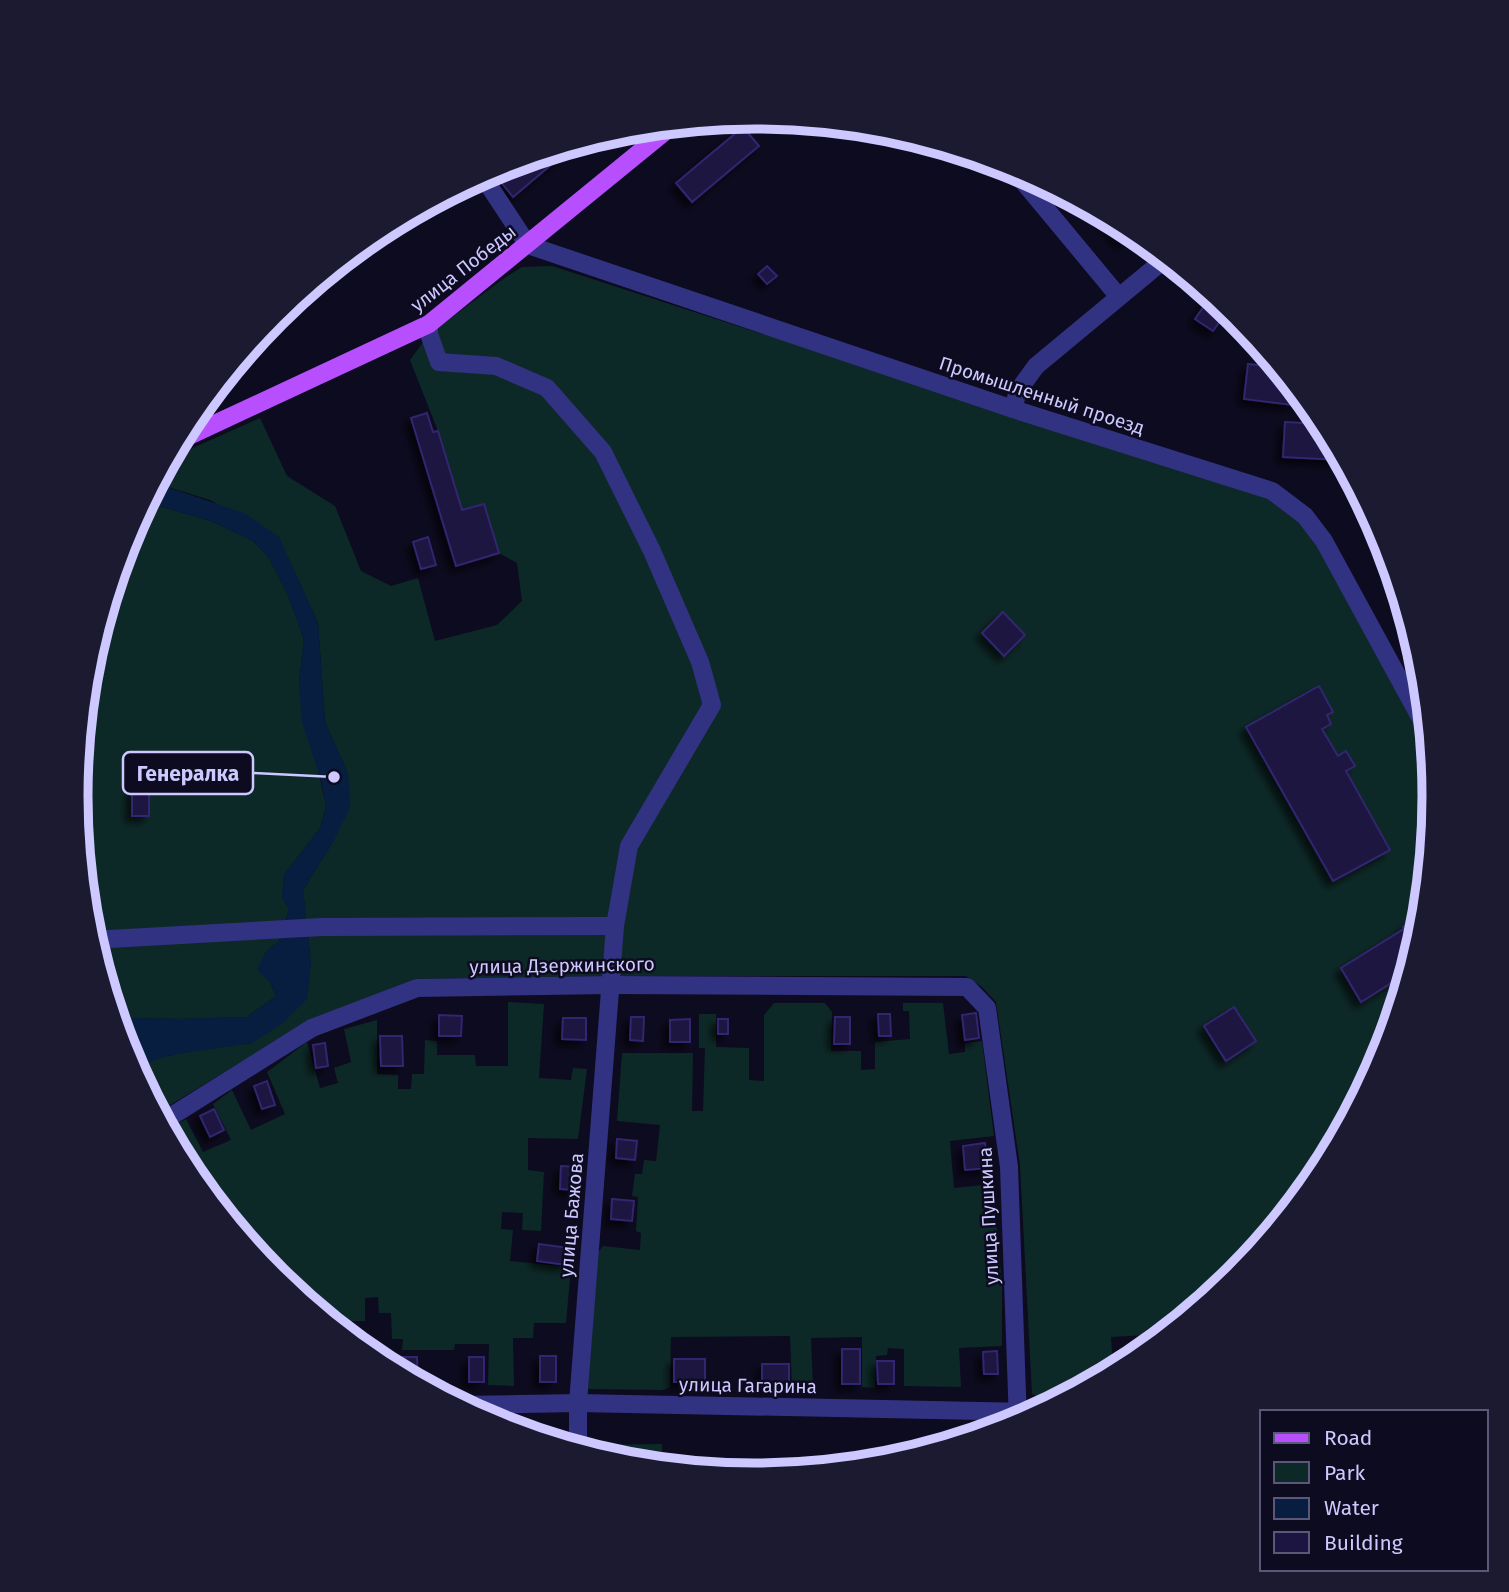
<svg xmlns="http://www.w3.org/2000/svg" width="1509" height="1592" viewBox="0 0 1509 1592" font-family="'Fira Sans',sans-serif">
<style>
.green{fill:#0d2927}
.water{fill:#071e41}
.building{fill:#1d1541;stroke:#32256f;stroke-width:2;filter:url(#shadow)}
.lines{fill:none;stroke-linecap:round;stroke-linejoin:round}
.minor{stroke:#323282;stroke-width:18}
.major{stroke:#b84fff;stroke-width:18}
.labels{text-anchor:middle;stroke-width:5;stroke-linejoin:round;paint-order:stroke}
.street-label{font-size:19px;fill:#cdc8ff;stroke:#0d0b1f}
.rim{fill:none;stroke:#cdc8ff;stroke-width:9}
.leader{fill:none;stroke:#cdc8ff;stroke-width:2.5}
.callout-dot{fill:#cdc8ff;stroke:#0d0b1f;stroke-width:2.5}
.callout{fill:#0d0b1f;stroke:#cdc8ff;stroke-width:2.5}
.callout-label{font-size:21px;text-anchor:middle;font-weight:bold;fill:#cdc8ff}
</style>
<defs>
<filter id="shadow"><feDropShadow dx="-6" dy="6" stdDeviation="3.5" flood-color="#0009"/></filter>
</defs>
<rect width="100%" height="100%" fill="#0d0b1f"/>
<g class="green">
<path d="M552 266 1271 498 1296 516 1315 541 1429 746 1434 796 1421 929 1382 1056 1319 1174 1235 1277 1164 1334 1111 1337 1113 1371 1053 1403 1032 1394 1020 1165 996 1002 982 987 966 976H611L415 979 309 1021 157 1113 134 1070C151 1053 226 1047 252 1043L311 965 303 890 334 840 348 774 325 722 318 623 279 538 210 500 155 483 168 459 260 418 287 476 335 506 361 571 391 586 418 578 435 641 497 625 522 601 517 563 499 553 484 504 462 510 438 431 410 360 429 334 506 277 522 267Z"/>
<path d="M149 503 211 521 253 541 268 556 288 595 304 640 299 682 326 806 320 828 284 875 282 897 289 909 279 941 265 953 270 982 276 996 247 1017 180 1019 130 1018 119 1029 88 928 75 796 88 663 127 536 144 504Z"/>
<path d="M508 1002 544 1004 539 1078 571 1080 573 1068 587 1069 578 1139 528 1138V1170L544 1172 541 1231 522 1230 523 1213 502 1212 501 1229 513 1230 510 1261 571 1267 566 1323H534L533 1338H513L514 1386 488 1385 489 1344H455L454 1350H402L403 1339H392L391 1313H379L378 1297 365 1298V1321H347V1336L274 1276 222 1213V1205H216L190 1173 167 1130 186 1119 203 1152 231 1140 213 1104 232 1090 251 1130 285 1114 267 1072 307 1042 320 1088 338 1083 334 1068 351 1062 344 1029 377 1020V1074L398 1075V1089H411L412 1074H424L425 1040 437 1041V1055H475L476 1066H508Z"/>
<path d="M774 1003H825L832 1012 831 1051H861V1070L875 1069V1042L910 1039 909 1011H903V1003H943L949 1054 965 1052V1043L982 1041 994 1136 950 1141 954 1188 993 1184 1002 1284V1346L959 1348 961 1387 904 1386V1349L888 1348 887 1355 876 1356 875 1388 862 1387V1337L811 1338 813 1388H792L790 1336 671 1337 670 1387 663 1390 588 1389 598 1252 603 1246 640 1250 641 1233 636 1231 638 1197 632 1196 635 1174H642L644 1160 656 1161 660 1125 617 1121 622 1053H693L692 1111H703L705 1048H699V1014H716V1047L749 1048V1080L764 1081V1015Z"/>
<path d="M662 1444 663 1466 622 1462 590 1453V1445Z"/>
</g>
<path class="water" d="M155 483 244 513 279 537 318 623 325 722 348 774 350 808 334 840 303 890 311 965 307 999 282 1024 252 1043 171 1055 139 1065 134 1070 127 1056 119 1029 129 1018 180 1019 247 1017 276 996 270 982 257 970 265 953 279 941 289 909 282 897 284 875 320 828 326 807 321 780 302 722 299 682 304 640 288 595 268 556 253 541 211 521 149 503 144 504Z"/>
<g class="building">
<path d="M743 127 759 146 692 202 676 183Z"/>
<path d="M577 143 513 197 497 177 516 162Z"/>
<path d="M1098 213 1132 231 1134 233 1122 243Z"/>
<path d="M767 266 777 276 767 284 758 274Z"/>
<path d="M1211 296 1228 310 1213 331 1195 319Z"/>
<path d="M1248 364 1277 367 1295 389 1293 405 1244 399Z"/>
<path d="M427 413 433 432 438 431 462 510 484 504 499 553 456 566 411 418Z"/>
<path d="M1285 422 1322 424 1341 460 1283 457Z"/>
<path d="M428 537 436 565 421 569 413 542Z"/>
<path d="M104 612 110 615 113 622 110 629 103 632 98 630Z"/>
<path d="M1003 612 1025 635 1004 656 982 633Z"/>
<path d="M1319 686 1333 712 1327 715 1331 724 1322 729 1338 756 1346 751 1355 766 1346 771 1390 850 1333 881 1246 727Z"/>
<rect x="132" y="786" width="17" height="30"/>
<path d="M1413 920 1419 930 1409 937 1403 927Z"/>
<path d="M1404 929 1415 947 1407 973 1361 1002 1341 968Z"/>
<path d="M1234 1007 1256 1041 1226 1061 1204 1026Z"/>
<path d="M976 1013 979 1038 965 1040 962 1015Z"/>
<path d="M878 1014H890L891 1036H879Z"/>
<path d="M439 1015 462 1016 461 1036H439Z"/>
<path d="M631 1017H644L643 1041 630 1040Z"/>
<path d="M835 1017H850V1044H834Z"/>
<path d="M563 1018H586V1040L562 1039Z"/>
<path d="M690 1019V1042H670V1020Z"/>
<rect x="718" y="1019" width="10" height="15"/>
<path d="M380 1036H402L403 1066H381Z"/>
<path d="M325 1043 328 1066 316 1068 313 1045Z"/>
<path d="M267 1081 275 1105 262 1109 254 1086Z"/>
<path d="M214 1109 224 1130 210 1137 200 1116Z"/>
<path d="M617 1139 637 1141 635 1160 616 1158Z"/>
<path d="M985 1143 988 1168 965 1170 963 1146Z"/>
<path d="M561 1166 577 1167 575 1190 560 1189Z"/>
<path d="M612 1199 634 1201 632 1221 611 1219Z"/>
<path d="M539 1244 569 1248 567 1265 537 1261Z"/>
<rect x="842" y="1349" width="18" height="35"/>
<path d="M997 1351 998 1374H984L983 1352Z"/>
<rect x="540" y="1356" width="16" height="26"/>
<path d="M403 1357H417L418 1382 403 1375Z"/>
<rect x="469" y="1357" width="15" height="25"/>
<rect x="674" y="1359" width="31" height="23"/>
<path d="M877 1361H894V1384H878Z"/>
<rect x="762" y="1364" width="27" height="22"/>
<path d="M850 1458V1466L821 1469V1460Z"/>
<path d="M681 1460V1468L665 1466V1461Z"/>
<path d="M746 1460 747 1475 731 1473 730 1461Z"/>
</g>
<g class="lines">
<g class="minor">
<path d="M1012 168 1119 297"/>
<path d="M482 175 528 245 1013 409 1272 491 1305 516 1324 541 1427 730"/>
<path d="M429 324V334L439 362 496 366 547 388 603 452 652 551 700 662 712 705 629 846 615 926 578 1403V1449"/>
<path d="M1013 409 1018 391 1036 366 1165 259"/>
<path d="M92 940 322 927 615 926"/>
<path d="M162 1122 312 1028 417 988 611 985 967 987 987 1008 1009 1167 1018 1422"/>
<path d="M459 1405 578 1403 1036 1412"/>
</g>
<path class="major" d="M178 441 429 324 673 125"/>
</g>
<g class="labels">
<g class="street-label">
<text transform="translate(463 268) rotate(-38)" y="7">улица Победы</text>
<text transform="translate(1042 395) rotate(18)" y="7">Промышленный проезд</text>
<text transform="translate(562 965) rotate(-1)" y="7">улица Дзержинского</text>
<text transform="translate(571 1215) rotate(-85)" y="7">улица Бажова</text>
<text transform="translate(988 1216) rotate(-93)" y="7">улица Пушкина</text>
<text transform="translate(748 1385) rotate(1)" y="7">улица Гагарина</text>
</g>
</g>
<path d="M0 0H1509V1592H0ZM88 796a667 667 0 1 1 1334 0a667 667 0 1 1-1334 0Z" fill="#1c1a31" fill-rule="evenodd"/>
<path class="rim" d="M88 796a667 667 0 1 1 1334 0a667 667 0 1 1-1334 0Z"/>
<path class="leader" d="M334 777L253 773"/>
<circle class="callout-dot" cx="334" cy="777" r="7"/>
<rect class="callout" x="123" y="752" width="130" height="42" rx="7"/>
<g class="callout-label">
<text x="188" y="781">Генералка</text>
</g>
<rect x="1260" y="1410" width="228" height="161" fill="#0d0b1f" stroke="#5a5779" stroke-width="2"/>
<rect x="1274" y="1433" width="35" height="10" fill="#b84fff" stroke="#5a5779" stroke-width="2"/>
<text x="1324" y="1445" font-size="21" fill="#cdc8ff">Road</text>
<rect x="1274" y="1462" width="35" height="21" fill="#0d2927" stroke="#5a5779" stroke-width="2"/>
<text x="1324" y="1480" font-size="21" fill="#cdc8ff">Park</text>
<rect x="1274" y="1498" width="35" height="21" fill="#071e41" stroke="#5a5779" stroke-width="2"/>
<text x="1324" y="1515" font-size="21" fill="#cdc8ff">Water</text>
<rect x="1274" y="1532" width="35" height="21" fill="#1d1541" stroke="#5a5779" stroke-width="2"/>
<text x="1324" y="1550" font-size="21" fill="#cdc8ff">Building</text>
</svg>
